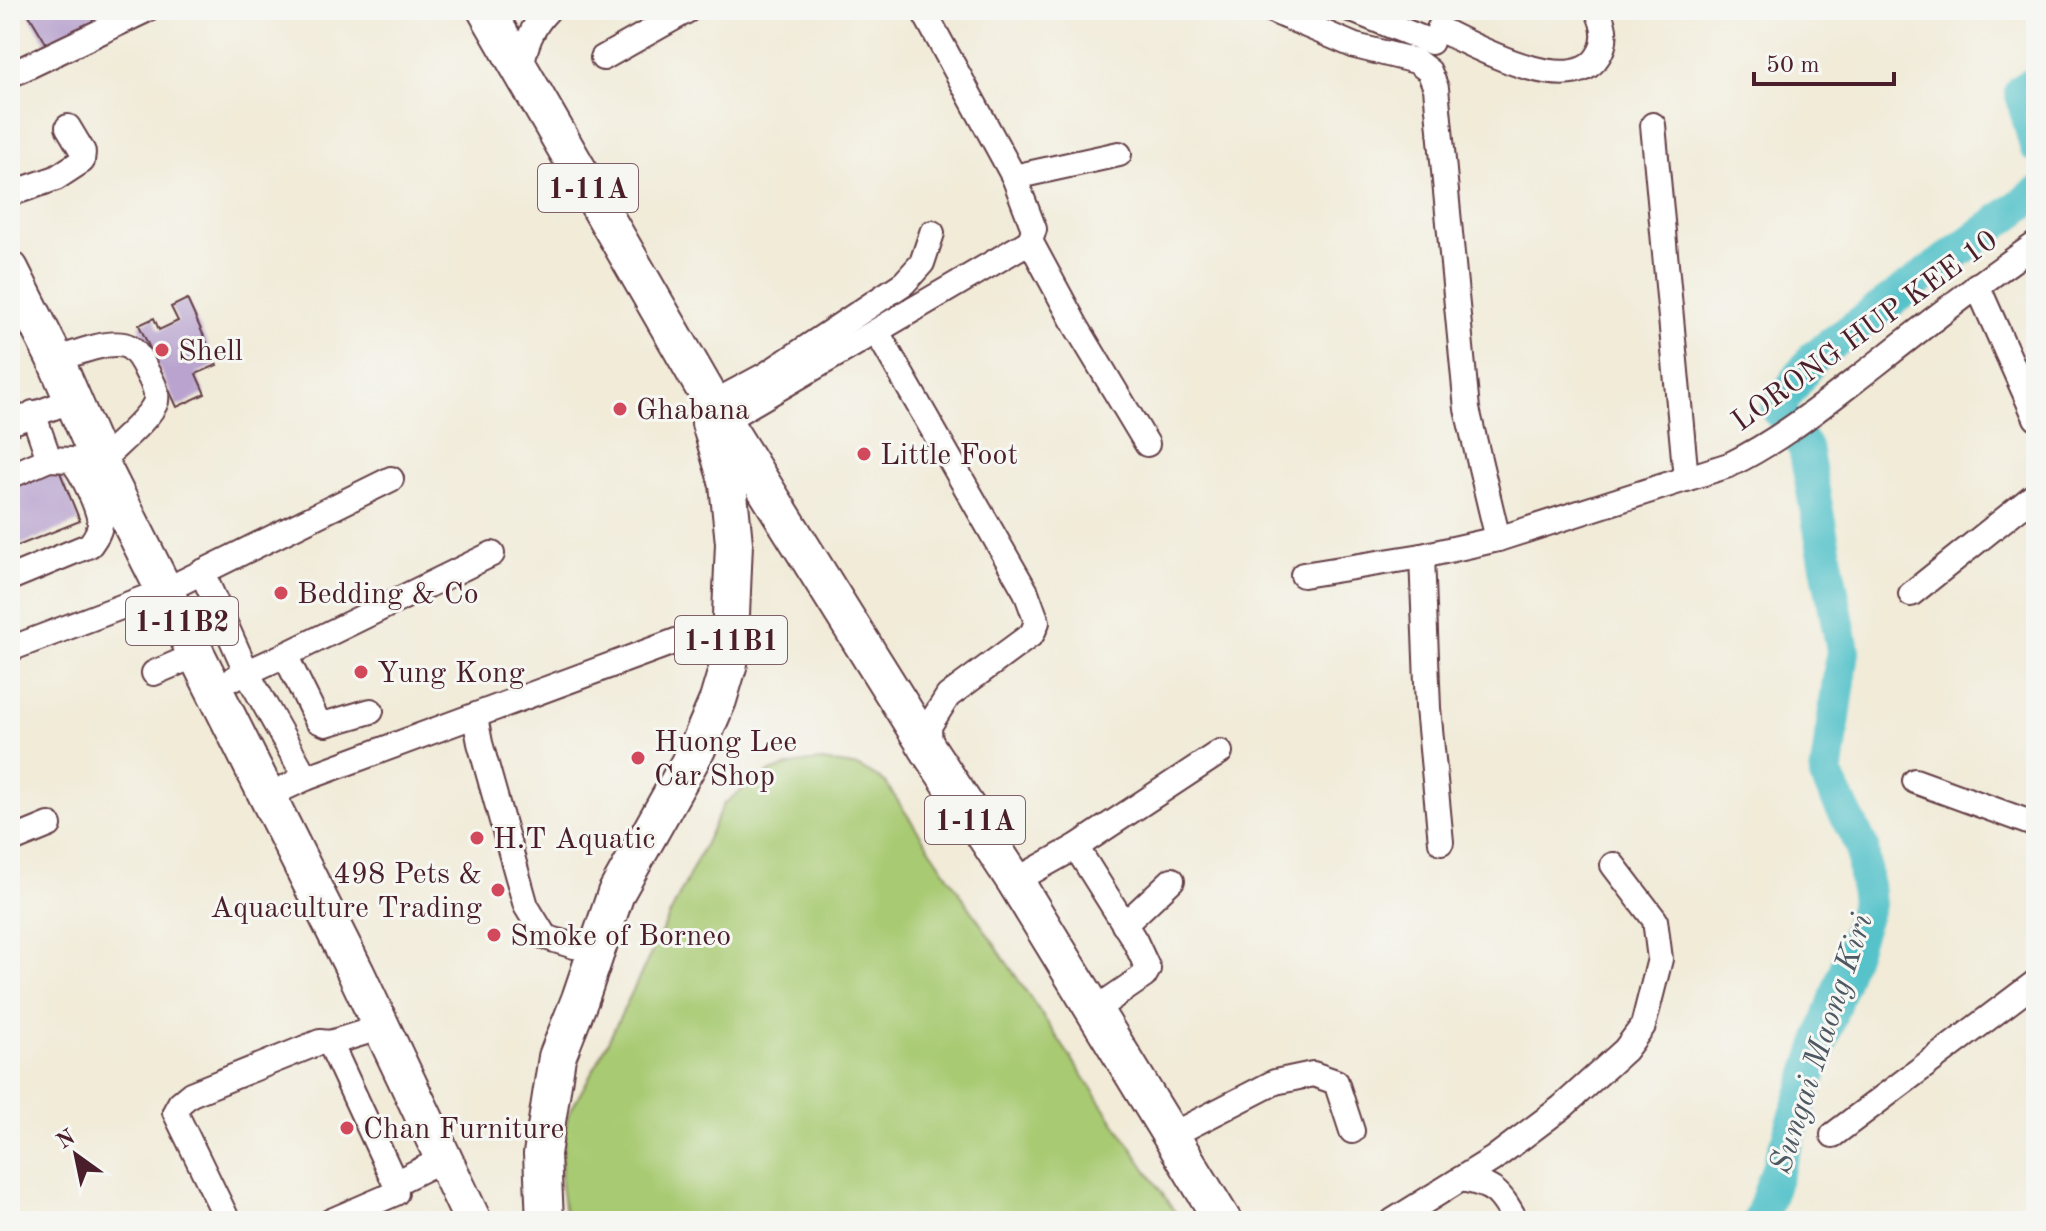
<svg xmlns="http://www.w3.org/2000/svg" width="2046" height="1231" viewBox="0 0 2046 1231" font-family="'Old Standard TT',serif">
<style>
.green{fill:#a8ca72;stroke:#79744e;stroke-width:2}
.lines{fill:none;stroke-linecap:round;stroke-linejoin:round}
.river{stroke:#56c3ca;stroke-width:34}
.building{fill:#baa4cf}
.minor-casing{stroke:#633e45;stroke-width:28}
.highway-casing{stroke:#633e45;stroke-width:40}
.minor{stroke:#fff;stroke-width:24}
.highway{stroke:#fff;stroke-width:36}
.poi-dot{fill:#d1495b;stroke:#f6f6f2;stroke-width:3}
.labels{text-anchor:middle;stroke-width:6;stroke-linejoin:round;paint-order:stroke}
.shield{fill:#f6f6f2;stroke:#7e6067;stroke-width:2}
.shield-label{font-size:28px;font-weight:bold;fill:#4a1f2b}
.street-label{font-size:30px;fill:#4a1f2b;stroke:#f6f6f2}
.poi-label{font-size:30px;fill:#4a1f2b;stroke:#f6f6f2;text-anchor:start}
.water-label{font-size:32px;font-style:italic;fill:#4e5863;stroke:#f6f6f2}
</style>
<rect width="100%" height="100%" fill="#f6f6f2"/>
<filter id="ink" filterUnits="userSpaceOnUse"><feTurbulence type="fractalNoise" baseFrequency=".0125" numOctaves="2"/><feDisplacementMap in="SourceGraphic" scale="16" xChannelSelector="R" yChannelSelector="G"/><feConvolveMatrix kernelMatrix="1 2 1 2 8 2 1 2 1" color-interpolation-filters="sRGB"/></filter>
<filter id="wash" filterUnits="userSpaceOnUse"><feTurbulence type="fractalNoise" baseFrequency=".006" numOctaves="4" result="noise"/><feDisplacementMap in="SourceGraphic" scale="32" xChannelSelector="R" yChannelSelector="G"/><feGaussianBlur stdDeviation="1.8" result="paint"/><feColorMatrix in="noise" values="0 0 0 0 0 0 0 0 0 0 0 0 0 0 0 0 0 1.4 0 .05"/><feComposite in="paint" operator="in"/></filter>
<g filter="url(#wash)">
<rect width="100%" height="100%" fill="#f1ebd8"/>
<path class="green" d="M822 761 859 767 885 782 1181 1221H566L561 1186 562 1153 568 1115 598 1062 724 804C760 775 776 764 822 761Z"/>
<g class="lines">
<g class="river">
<path d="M2036 82 2021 91 2036 146"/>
<path d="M1760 1221 1868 904 1862 847 1826 776 1843 651 1805 448 1777 408 1814 357 2036 194"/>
</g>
</g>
<g id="blocks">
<g class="building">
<path d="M26 10H119L49 48Z"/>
<path d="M187 299 217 365 196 374 205 394 177 407 139 325 154 318 159 330 178 321 171 307Z"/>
<path d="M57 465 80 521 10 549V484Z"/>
</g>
</g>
</g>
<g filter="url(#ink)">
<use href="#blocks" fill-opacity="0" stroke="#633e45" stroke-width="2"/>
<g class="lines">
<defs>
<g id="minor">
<path d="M923 10 1014 177 1034 229 1030 241"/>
<path d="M1271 10 1355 46 1416 61 1429 71 1436 88 1467 409 1498 539 1729 465C1783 439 1828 401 1875 365 1928 323 1981 282 2036 244"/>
<path d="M1352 10 1431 42"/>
<path d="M1439 29C1472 45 1571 100 1598 56 1608 41 1605 25 1597 10"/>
<path d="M603 58 688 10"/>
<path d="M520 71C525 47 531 27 548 10"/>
<path d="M10 75 146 10"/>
<path d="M1653 125 1686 479"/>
<path d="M1014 177 1119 154"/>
<path d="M10 194 56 178 82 161 83 152 68 127"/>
<path d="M1030 241 1076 326 1147 444"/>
<path d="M1977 285 2036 418"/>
<path d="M10 323 32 313"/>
<path d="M877 332 1026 592 1037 622 1032 634 948 696 929 726 930 751"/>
<path d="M56 361C71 354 113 338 129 347 137 352 143 363 147 372 152 381 158 391 156 401 151 418 113 448 100 462"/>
<path d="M713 403 767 374 904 283 922 263 932 233"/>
<path d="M33 413 49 459"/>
<path d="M723 421 1030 241"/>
<path d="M10 423 73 400"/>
<path d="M10 476 49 459 71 460C82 471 97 505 100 521 101 530 95 538 90 545L10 578"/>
<path d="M202 572 247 673 306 778"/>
<path d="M1303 575 1422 556"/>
<path d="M1911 594 2036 494"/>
<path d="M10 649 166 590 391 479"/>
<path d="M285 655 492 554"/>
<path d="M154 673 198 654"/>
<path d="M235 678 285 655 317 720 326 724 371 711"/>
<path d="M475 717 480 743 526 906 545 937 574 946"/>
<path d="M1915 781 2036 825"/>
<path d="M267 796 306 778 695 634"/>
<path d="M10 841 49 825"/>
<path d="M1441 842 1428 708 1422 556 1498 539"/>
<path d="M1076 847 1135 941 1148 969 1144 976 1093 1011"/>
<path d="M1015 881 1076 847 1220 752"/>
<path d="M1124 925 1172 880"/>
<path d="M1833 1135 2036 982"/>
<path d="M1170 1136 1275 1082 1313 1074 1336 1082 1352 1131"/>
<path d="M1461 1179C1494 1185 1500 1192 1516 1221"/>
<path d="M395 1183 445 1158"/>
<path d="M228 1221 175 1112 180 1103 191 1094 320 1042 330 1043"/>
<path d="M331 1221 396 1193 395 1183 330 1043 382 1027"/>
<path d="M1393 1221 1493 1159 1562 1107 1625 1050 1643 1026 1660 959 1655 920 1613 865"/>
</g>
<g id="highway">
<path d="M486 10 723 421 930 752 1015 881 1223 1221"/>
<path d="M10 269 56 361 100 462 356 973 473 1221"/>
<path d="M545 1221 542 1154 557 1057 580 999 616 893 697 749 718 700 729 663 734 543 728 484 710 423"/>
</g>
</defs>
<use href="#minor" class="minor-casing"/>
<use href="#highway" class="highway-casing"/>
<use href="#minor" class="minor"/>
<use href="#highway" class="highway"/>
</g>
</g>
<g class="poi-dot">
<circle cx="162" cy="350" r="8"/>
<circle cx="620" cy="409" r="8"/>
<circle cx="864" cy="454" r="8"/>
<circle cx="281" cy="593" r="8"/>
<circle cx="361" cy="672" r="8"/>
<circle cx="638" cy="758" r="8"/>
<circle cx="477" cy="838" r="8"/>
<circle cx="498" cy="890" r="8"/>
<circle cx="494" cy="935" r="8"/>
<circle cx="347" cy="1128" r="8"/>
</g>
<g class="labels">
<g class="shield">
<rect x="538" y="164" width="100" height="48" rx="6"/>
<rect x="126" y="597" width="112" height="48" rx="6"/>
<rect x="675" y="616" width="112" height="48" rx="6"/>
<rect x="925" y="796" width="100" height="48" rx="6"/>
</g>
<g class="shield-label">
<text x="588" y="198">1-11A</text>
<text x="182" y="631">1-11B2</text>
<text x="731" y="650">1-11B1</text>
<text x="975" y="830">1-11A</text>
</g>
<g class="street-label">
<text transform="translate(1864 330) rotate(-36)" y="10">LORONG HUP KEE 10</text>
</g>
<g class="poi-label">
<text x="178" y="360">Shell</text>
<text x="636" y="419">Ghabana</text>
<text x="880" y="464">Little Foot</text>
<text x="297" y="603">Bedding &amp; Co</text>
<text x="377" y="682">Yung Kong</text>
<text x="654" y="751">Huong Lee<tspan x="654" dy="34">Car Shop</tspan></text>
<text x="493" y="848">H.T Aquatic</text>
<text x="482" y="883" text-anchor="end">498 Pets &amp;<tspan x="482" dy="34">Aquaculture Trading</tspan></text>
<text x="510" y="945">Smoke of Borneo</text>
<text x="363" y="1138">Chan Furniture</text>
</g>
<g class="water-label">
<text transform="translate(1820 1043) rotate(-72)" y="11">Sungai Maong Kiri</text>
</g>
</g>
<rect width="2046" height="1231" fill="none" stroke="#f6f6f2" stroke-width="40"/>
<g transform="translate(76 1155) rotate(327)" stroke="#f6f6f2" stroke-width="6" paint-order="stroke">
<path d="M0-6L14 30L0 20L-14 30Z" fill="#4a1f2b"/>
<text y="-12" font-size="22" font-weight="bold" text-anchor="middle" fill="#4a1f2b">N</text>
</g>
<path d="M1754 72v12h140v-12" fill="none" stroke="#4a1f2b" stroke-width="4"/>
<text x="1766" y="72" font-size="24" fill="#4a1f2b" stroke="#f6f6f2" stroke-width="6" paint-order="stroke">50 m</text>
</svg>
